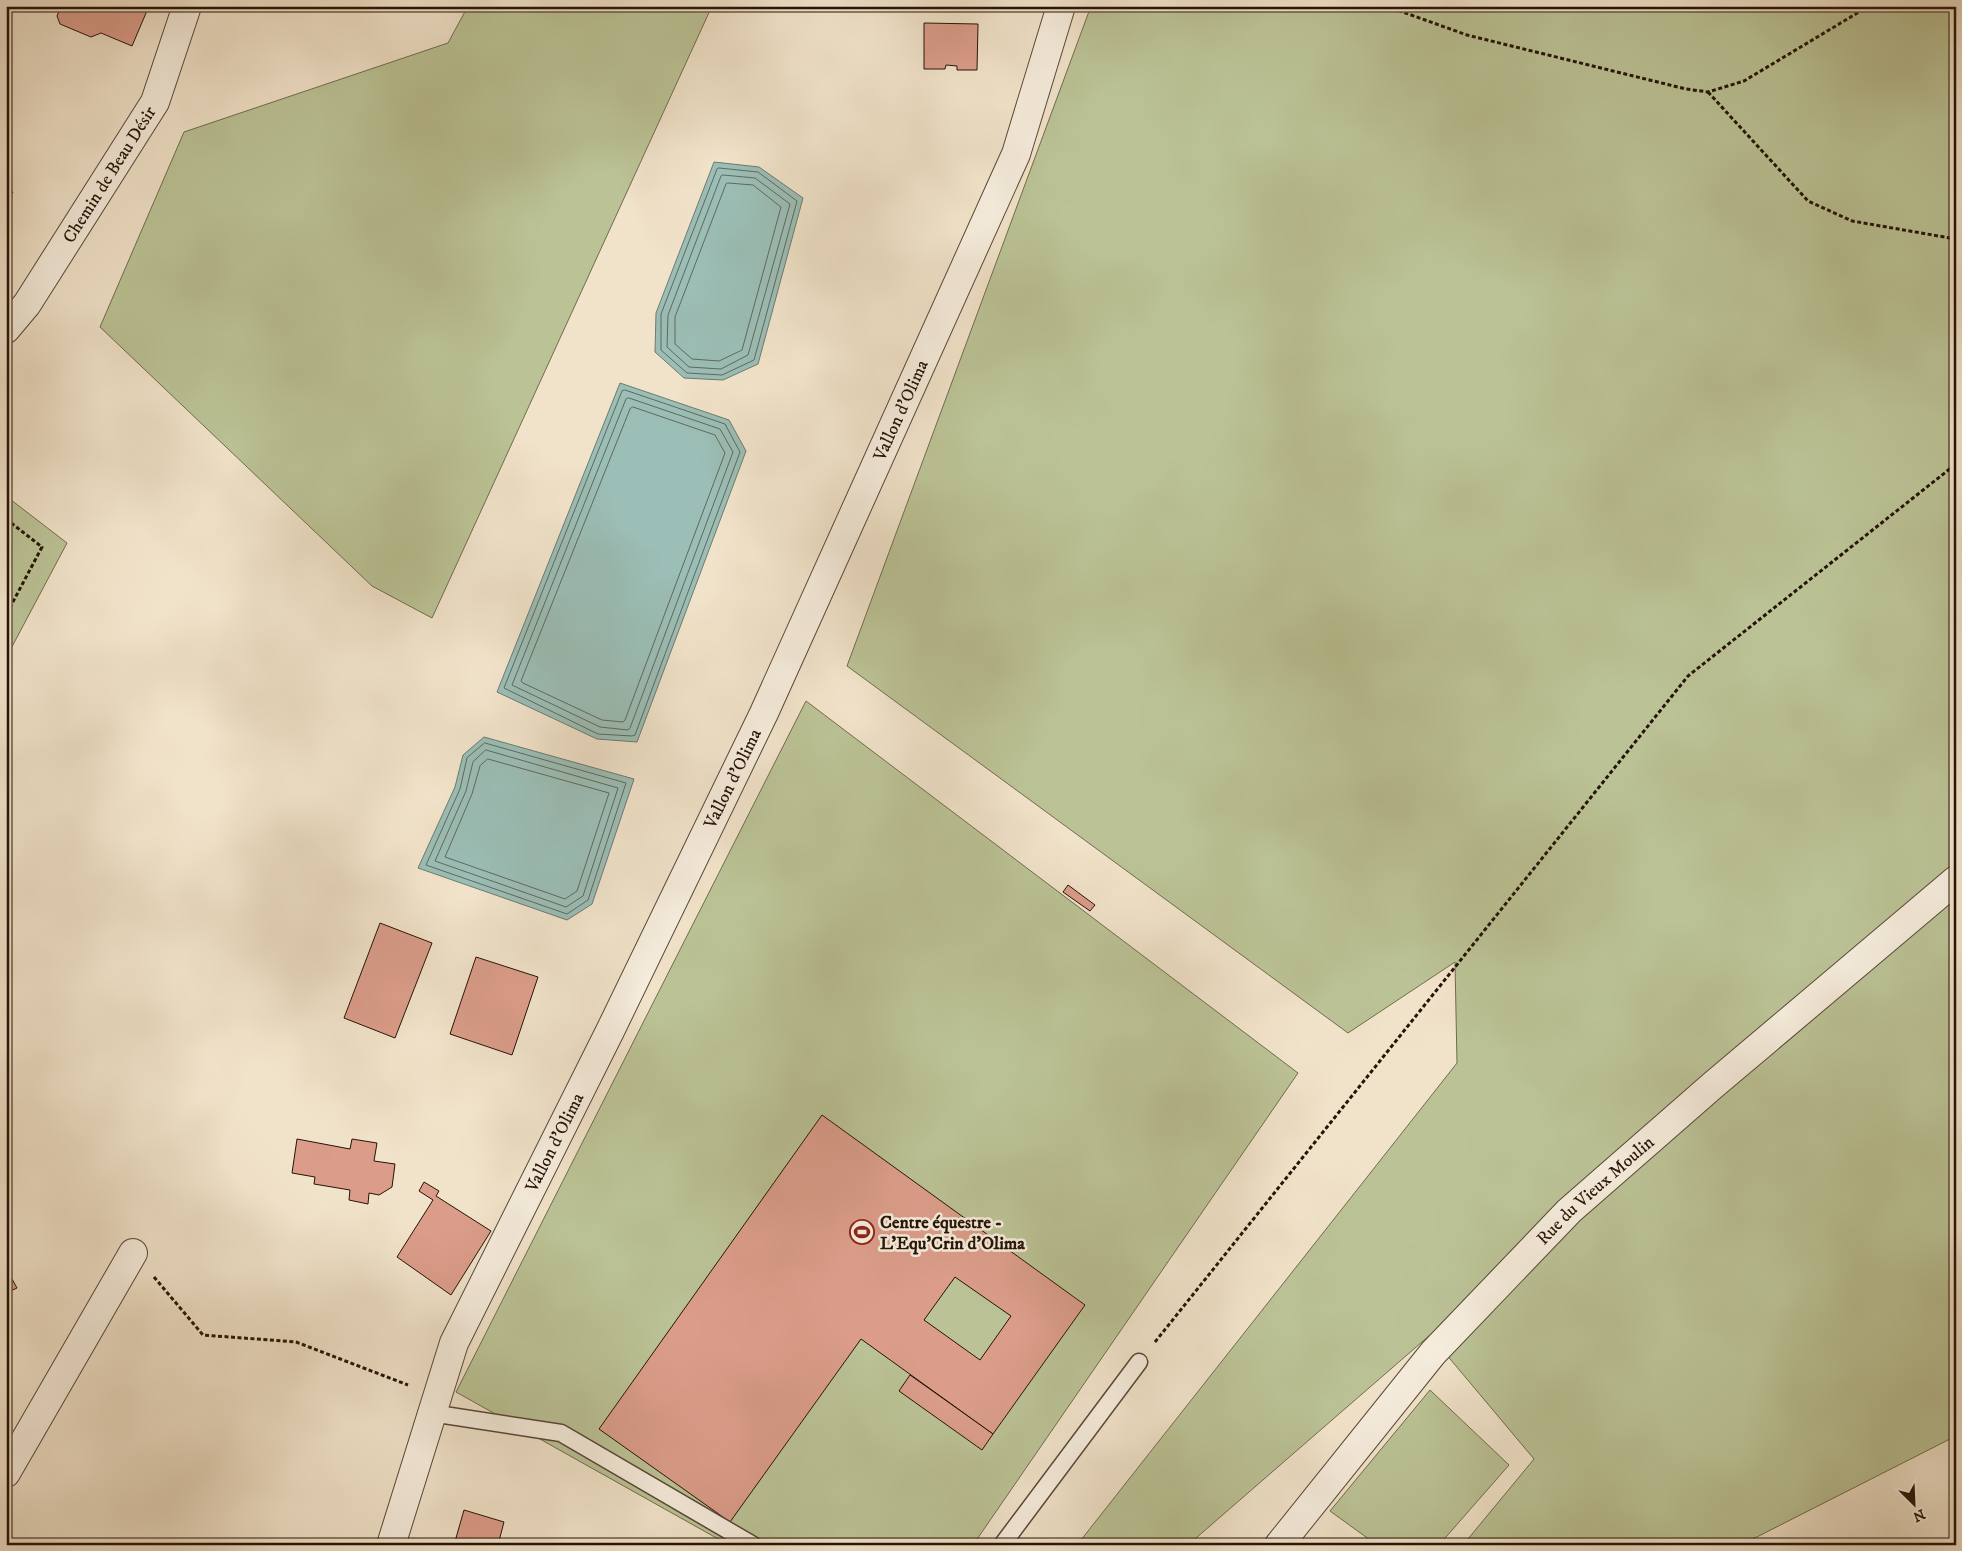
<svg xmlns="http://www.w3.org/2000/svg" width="1962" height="1551" viewBox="0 0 1962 1551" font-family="'IM FELL DW Pica',serif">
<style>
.green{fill:#bbc396;stroke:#706b4e}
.water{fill:#9bbeb6;stroke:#6c7a70}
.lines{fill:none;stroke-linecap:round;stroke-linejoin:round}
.shore{stroke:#60685e;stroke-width:1}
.building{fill:#db9d8a;stroke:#251307;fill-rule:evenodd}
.lane-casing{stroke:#584738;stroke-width:19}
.street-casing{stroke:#584738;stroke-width:30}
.path{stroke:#251307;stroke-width:3;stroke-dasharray:4 2.5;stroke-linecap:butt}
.lane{stroke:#f6eddd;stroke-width:16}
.street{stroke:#f6eddd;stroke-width:28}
.labels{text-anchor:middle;stroke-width:5;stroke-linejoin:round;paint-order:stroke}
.street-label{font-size:18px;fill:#251307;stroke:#f6eddd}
.poi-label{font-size:18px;font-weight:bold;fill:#251307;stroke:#f6eddd;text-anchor:start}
</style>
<rect width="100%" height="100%" fill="#f1e3ca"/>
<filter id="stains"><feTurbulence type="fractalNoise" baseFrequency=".004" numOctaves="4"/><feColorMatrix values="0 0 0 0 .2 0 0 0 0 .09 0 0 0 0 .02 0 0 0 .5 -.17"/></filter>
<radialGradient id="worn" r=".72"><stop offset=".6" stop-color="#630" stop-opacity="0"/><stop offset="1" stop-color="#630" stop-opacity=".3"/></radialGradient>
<g class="green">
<path d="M468 6H712L432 618 372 586 100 327 184 132 448 43Z"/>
<path d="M1091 6H1956V1436L1741 1545H1463L1534 1459 1430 1335 1188 1545H1077L1457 1063 1455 962 1348 1033 847 666Z"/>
<path d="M6 496 67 543 6 658Z"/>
<path d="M806 701 1298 1073 973 1545H729L456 1392Z"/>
<path d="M1430 1390 1509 1465 1439 1545H1377L1330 1511Z"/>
</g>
<g class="water">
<path d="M714 162 759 167 803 198 758 364 723 380 684 378 655 352 656 313Z"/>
<path d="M620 383 729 420 746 451 637 742 597 739 497 692Z"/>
<path d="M484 737 634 779 592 904 567 920 418 868 455 787 463 755Z"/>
</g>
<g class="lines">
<g class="shore">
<path d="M719 168 758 172 797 201 754 360 722 375 687 373 661 350V314L717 169Z"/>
<path d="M723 175 755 178 790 204 748 355 721 369 689 367 667 347 668 315 721 176Z"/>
<path d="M728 183 753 185 781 207 742 350 719 361 692 359 675 344V317L726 184Z"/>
<path d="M625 390 725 424 740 452 635 735 632 736 598 734 504 688 622 391Z"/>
<path d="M629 398 720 429 733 452 630 728 628 730 600 727 512 685 626 399Z"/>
<path d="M633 407 715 435 725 453 625 720 623 722 602 720 523 683 521 681 630 409Z"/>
<path d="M485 743 626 783 588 900 567 914 426 865 460 789 467 758Z"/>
<path d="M486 750 618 788 583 896 566 907 435 861 466 791 473 762Z"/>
<path d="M488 759 609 793 577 891 565 899 445 857 472 794 480 766Z"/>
</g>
</g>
<g class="building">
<path d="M61 6H149L132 46 101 33 91 37 60 24 57 16Z"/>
<path d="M924 23 978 24 977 70H957V66L946 65 945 69H924Z"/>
<path d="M6 190 13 192 6 203Z"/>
<path d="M1068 885 1095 905 1090 911 1063 892Z"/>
<path d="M380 923 432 943 395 1038 344 1018Z"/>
<path d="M476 957 538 977 512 1055 450 1034Z"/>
<path d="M822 1115 1085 1305 993 1434 861 1339 730 1522 599 1429ZM955 1277 1011 1316 980 1360 924 1320Z"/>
<path d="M297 1139 350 1149 352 1139 377 1143 374 1161 395 1164 392 1187 379 1195 369 1193 368 1204 349 1200 350 1190 314 1184 315 1177 292 1173Z"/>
<path d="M424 1182 439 1191 436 1196 491 1231 451 1295 397 1257 433 1200 419 1191Z"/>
<path d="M6 1268 17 1288 6 1293Z"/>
<path d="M910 1375 993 1434 982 1450 899 1391Z"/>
<path d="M464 1510 504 1522 498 1545H454Z"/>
</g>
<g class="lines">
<defs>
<g id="lane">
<path d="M431 1413 561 1433 753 1545"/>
<path d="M1002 1545 1139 1362"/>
</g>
<g id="street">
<path id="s1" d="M6 329 27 304 155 102 187 6"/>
<path d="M6 1473 133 1253"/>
<path id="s2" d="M391 1545 454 1343 610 1031 764 713 1016 154 1061 6"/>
<path id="s3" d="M1279 1545 1433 1353 1569 1211 1712 1086 1956 880"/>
</g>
</defs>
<use href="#lane" class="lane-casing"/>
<use href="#street" class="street-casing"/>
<g class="path">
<path d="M1386 6 1467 35 1686 89 1708 92 1744 81 1869 6"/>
<path d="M1708 92 1808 201 1852 221 1950 238 1956 237"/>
<path d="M6 519 42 547 6 615"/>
<path d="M154 1277 203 1335 296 1342 408 1385"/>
<path d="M1155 1342 1688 676 1956 464"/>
</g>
<use href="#lane" class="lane"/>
<use href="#street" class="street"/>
</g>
<defs>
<symbol id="stadium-ring" viewBox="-11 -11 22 22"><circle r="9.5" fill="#f6eddd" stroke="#8f2418" stroke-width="1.5"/><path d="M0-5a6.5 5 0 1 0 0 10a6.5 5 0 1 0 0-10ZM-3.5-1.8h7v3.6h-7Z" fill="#8f2418"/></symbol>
</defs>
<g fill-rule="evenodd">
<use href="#stadium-ring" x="848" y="1218" width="28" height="28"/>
</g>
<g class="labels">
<g class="street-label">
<text dy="6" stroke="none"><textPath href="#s1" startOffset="186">Chemin de Beau Désir</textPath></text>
<text dy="6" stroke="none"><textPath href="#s2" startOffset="1246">Vallon d'Olima</textPath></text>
<text dy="6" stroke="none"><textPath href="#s2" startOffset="841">Vallon d'Olima</textPath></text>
<text dy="6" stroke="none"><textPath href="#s2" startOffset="436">Vallon d'Olima</textPath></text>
<text dy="6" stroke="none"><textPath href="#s3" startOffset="476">Rue du Vieux Moulin</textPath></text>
</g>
<g class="poi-label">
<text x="880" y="1228">Centre équestre -<tspan x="880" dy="21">L'Equ'Crin d'Olima</tspan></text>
</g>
</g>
<rect width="1962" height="1551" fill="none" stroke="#f1e3ca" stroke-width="25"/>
<rect x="8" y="8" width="1947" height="1536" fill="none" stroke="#251307" stroke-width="2.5"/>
<rect x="12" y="12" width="1937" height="1526" fill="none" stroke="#251307"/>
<g transform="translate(1914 1504) rotate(156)" stroke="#f6eddd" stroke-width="4" paint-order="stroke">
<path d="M0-4L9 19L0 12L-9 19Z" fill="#251307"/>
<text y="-8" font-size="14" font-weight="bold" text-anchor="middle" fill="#251307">N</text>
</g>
<rect width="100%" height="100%" filter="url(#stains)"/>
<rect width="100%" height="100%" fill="url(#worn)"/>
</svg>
